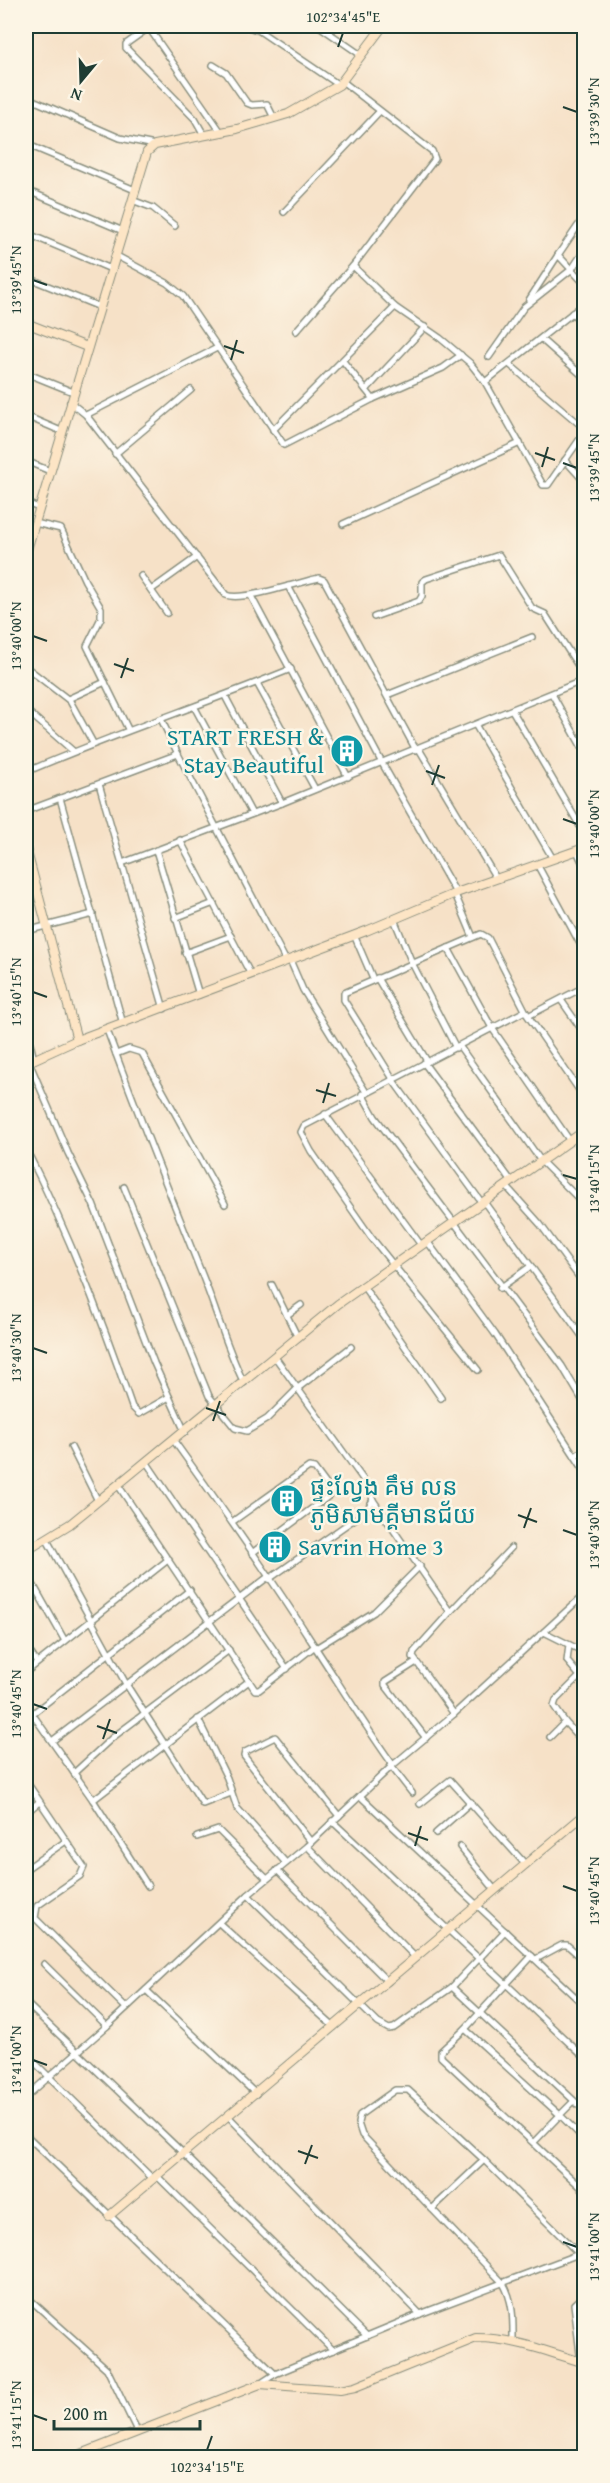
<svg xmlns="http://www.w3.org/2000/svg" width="610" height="2483" viewBox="0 0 610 2483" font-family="'Gentium Book Plus','Noto Sans Khmer',serif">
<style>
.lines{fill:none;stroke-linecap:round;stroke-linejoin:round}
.street-casing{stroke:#8a8f7e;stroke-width:8}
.secondary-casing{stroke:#8a8f7e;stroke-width:10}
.street{stroke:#fff;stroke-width:5}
.secondary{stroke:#fde5c5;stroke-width:8}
.ticks{fill:none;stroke:#1f3d34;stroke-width:2}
.labels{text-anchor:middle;stroke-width:5;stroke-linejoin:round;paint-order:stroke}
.culture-label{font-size:24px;fill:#0d838f;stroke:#fcf5e5;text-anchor:start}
.neatline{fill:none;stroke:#1f3d34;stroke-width:2}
.ticks-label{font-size:15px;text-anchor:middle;fill:#1f3d34}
</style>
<rect width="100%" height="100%" fill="#fcf5e5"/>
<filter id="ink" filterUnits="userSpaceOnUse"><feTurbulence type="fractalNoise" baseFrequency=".0167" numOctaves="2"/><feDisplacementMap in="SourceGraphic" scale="12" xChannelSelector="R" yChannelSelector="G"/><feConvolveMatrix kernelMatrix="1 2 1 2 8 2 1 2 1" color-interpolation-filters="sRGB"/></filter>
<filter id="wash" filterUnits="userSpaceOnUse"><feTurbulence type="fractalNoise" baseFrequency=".008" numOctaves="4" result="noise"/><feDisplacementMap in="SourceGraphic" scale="24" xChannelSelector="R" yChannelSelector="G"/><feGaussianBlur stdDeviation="1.35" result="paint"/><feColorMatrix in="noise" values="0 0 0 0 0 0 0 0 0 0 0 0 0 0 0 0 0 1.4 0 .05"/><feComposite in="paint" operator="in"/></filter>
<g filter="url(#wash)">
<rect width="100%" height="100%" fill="#f6e1c7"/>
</g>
<g filter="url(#ink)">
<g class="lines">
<defs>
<g id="street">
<path d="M245 26 257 30"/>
<path d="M256 26 258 30 339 85"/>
<path d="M319 26 361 55"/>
<path d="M213 65 226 73 247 103 252 105 267 104 274 118"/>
<path d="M26 97 120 138 155 145"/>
<path d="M204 135 195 119 126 48V44L147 29 151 31 221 132"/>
<path d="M26 144 135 190"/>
<path d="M26 190 123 231"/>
<path d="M132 200 153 208 175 226"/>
<path d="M284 212 379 112"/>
<path d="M26 233 111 269"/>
<path d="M115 255 167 283 183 296 284 445 373 399 443 368 461 355"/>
<path d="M558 255 584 217"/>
<path d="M353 266 395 307 440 338 470 363 485 382 543 485H548L584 433"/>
<path d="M26 277 100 307"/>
<path d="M529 300 558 255 584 283"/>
<path d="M572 313 584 324"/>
<path d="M296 331 353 266 435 159 432 151 342 81"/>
<path d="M541 339 584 377"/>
<path d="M489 357 524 307 572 269 584 251"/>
<path d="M343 361 373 399"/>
<path d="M509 364 584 428"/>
<path d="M26 373 73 392"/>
<path d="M485 382 584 304"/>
<path d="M366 390 425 327"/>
<path d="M70 402 86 415 226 595C241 602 300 582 319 578L324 580 416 750"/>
<path d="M86 415 217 348"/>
<path d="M26 416 61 431"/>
<path d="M273 430 395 307"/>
<path d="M115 454 191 390"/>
<path d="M565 460 584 481"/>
<path d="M26 461 50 471"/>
<path d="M26 503 39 508"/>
<path d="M35 523 61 529 85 581 101 608V618L87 646 128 729"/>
<path d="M343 524 520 443"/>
<path d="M141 576 167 613"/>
<path d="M288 586 382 763 456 893"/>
<path d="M151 590 197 557"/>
<path d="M251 596 348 777"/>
<path d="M374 617 419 601 422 596V582L426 579 499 555 532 608 545 614 584 675"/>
<path d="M26 667 70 701 93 743"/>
<path d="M257 683 315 789"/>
<path d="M552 694 584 751"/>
<path d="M387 695 532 637"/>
<path d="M225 696 282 803"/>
<path d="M68 699 105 682"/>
<path d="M195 708 252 814"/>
<path d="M26 710 73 751"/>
<path d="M512 710 584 833"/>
<path d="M161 719 178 754"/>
<path d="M476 726 553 859"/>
<path d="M419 749 496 878"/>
<path d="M26 772C113 734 203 705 291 669"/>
<path d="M99 784 164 1009"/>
<path d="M60 798 123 1024"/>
<path d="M26 811 178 754 286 961"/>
<path d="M180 840 251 975"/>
<path d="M156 850 199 995"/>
<path d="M577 851 584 866"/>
<path d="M122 863 282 803 584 680"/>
<path d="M538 866 584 951"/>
<path d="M455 894 473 937"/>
<path d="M175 918 214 903"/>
<path d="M394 919 412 963 456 1048"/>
<path d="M26 931 93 914"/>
<path d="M354 935 373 979"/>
<path d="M448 948 492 1028 570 1141"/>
<path d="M185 953 231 936"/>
<path d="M290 960 303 990 366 1092"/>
<path d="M377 978 427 1061"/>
<path d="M561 1000 584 1033"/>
<path d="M528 1016 584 987"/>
<path d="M26 1026 34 1060"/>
<path d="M107 1030C137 1112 169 1192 201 1272 216 1309 226 1347 244 1383"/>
<path d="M460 1047 541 1161 584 1204"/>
<path d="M116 1054 129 1049 142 1053 225 1204"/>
<path d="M29 1062 68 1153 93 1204 154 1363 185 1432"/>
<path d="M424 1063 512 1182"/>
<path d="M392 1079 482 1203"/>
<path d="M393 1079 344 1000V993L481 934 488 938 528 1016 584 1097"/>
<path d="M362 1094 375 1117 562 1366 584 1403"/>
<path d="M325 1114 421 1245"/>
<path d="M26 1149C68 1232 102 1319 132 1407L139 1414 169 1397"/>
<path d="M506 1186 540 1224 584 1284"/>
<path d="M124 1187 209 1396 235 1428 247 1431 267 1419 298 1388 351 1347"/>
<path d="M484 1202 584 1339"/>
<path d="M427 1241 495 1334 584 1470"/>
<path d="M272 1285 298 1338"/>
<path d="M363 1286 441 1398"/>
<path d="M500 1288 531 1266"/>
<path d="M287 1315 301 1305"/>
<path d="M478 1370 371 1237 311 1151 301 1132 304 1126 525 1011"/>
<path d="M26 1438 28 1448"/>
<path d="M174 1441C223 1509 272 1579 317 1650 343 1690 365 1726 393 1765"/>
<path d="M71 1447 98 1501"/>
<path d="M575 1456 584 1450"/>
<path d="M147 1463 287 1669"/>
<path d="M118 1485 255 1690H259L315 1646"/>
<path d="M373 1500 450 1612 414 1652 413 1657 454 1714"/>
<path d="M232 1522 309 1467 314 1468 331 1491 330 1495 252 1553"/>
<path d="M46 1538 126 1684 203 1804 231 1793"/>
<path d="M26 1572 65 1641"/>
<path d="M269 1579 366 1511 373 1500 370 1489 275 1357"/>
<path d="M450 1612 511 1548"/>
<path d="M544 1632 584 1652"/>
<path d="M569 1645 567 1661 584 1681"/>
<path d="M26 1646 37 1663"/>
<path d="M316 1648 374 1612 420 1566"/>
<path d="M415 1663 385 1682V1685L426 1738"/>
<path d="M26 1672 169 1559"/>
<path d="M26 1705 93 1800 148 1886"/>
<path d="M32 1714 190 1590"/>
<path d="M198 1719 227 1778 237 1808 286 1863"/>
<path d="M565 1722 554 1706 556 1700 580 1676"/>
<path d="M550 1737 565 1722 584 1743"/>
<path d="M52 1741 268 1577"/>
<path d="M391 1766 412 1793"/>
<path d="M74 1773 112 1738 229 1650"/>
<path d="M26 1781 84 1867 80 1876 37 1906 35 1918 126 2008"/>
<path d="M360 1796 584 2005"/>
<path d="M93 1800 249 1681"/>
<path d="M420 1804 450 1780 526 1865"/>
<path d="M26 1813 39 1802"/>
<path d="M332 1821 584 2057"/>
<path d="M436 1833 471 1802"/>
<path d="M197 1837 218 1830 267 1879"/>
<path d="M311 1842 244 1756 245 1752 275 1737 339 1816"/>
<path d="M307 1846 393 1765 454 1714 584 1595"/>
<path d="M460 1847 495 1890"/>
<path d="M26 1869 66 1841"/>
<path d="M277 1870 388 1982"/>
<path d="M248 1895 378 2023 389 2029 394 2028 452 1987 505 1931"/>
<path d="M219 1923 334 2027"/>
<path d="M532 1956 465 2029 441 2051V2057L584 2190"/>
<path d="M536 1959 562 1945H567L584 1960"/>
<path d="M44 1964 107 2026"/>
<path d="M452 1987 584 2110"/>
<path d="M146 1990 256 2094"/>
<path d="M26 2003 184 2154 367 2336"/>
<path d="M465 2029 560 2115 534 2142"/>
<path d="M26 2054 152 2178"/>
<path d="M26 2097 107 2026 248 1895 307 1846 416 1958"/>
<path d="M574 2101 560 2115 584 2139"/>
<path d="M229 2117 420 2314"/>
<path d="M26 2135 275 2374"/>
<path d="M156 2175 333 2350"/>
<path d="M432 2209 362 2135 358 2123 360 2115 395 2090H408L484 2160"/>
<path d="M26 2296 107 2369 137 2431"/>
<path d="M513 2341C513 2321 514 2302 503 2283L432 2209 484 2160 579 2254"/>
<path d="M581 2362 574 2304 584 2295"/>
<path d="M261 2383 275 2374 420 2314 584 2252"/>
</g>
<g id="secondary">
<path d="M26 323 87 347"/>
<path d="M26 553 147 152 155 145 237 129 288 114 339 85 383 26"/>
<path d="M26 848 77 1040"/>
<path d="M26 1063 77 1040 366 931 456 893 584 848"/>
<path d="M26 1551 70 1524 338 1304 584 1131"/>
<path d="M109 2216 584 1815"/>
<path d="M71 2458 260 2384 340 2390 355 2387 476 2338C514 2338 549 2352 584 2363"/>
</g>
</defs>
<use href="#street" class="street-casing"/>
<use href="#secondary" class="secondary-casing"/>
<use href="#street" class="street"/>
<use href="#secondary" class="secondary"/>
</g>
</g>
<path class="ticks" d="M338 47 343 33M563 107 577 112M33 280 47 285M224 346 244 353M231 360 237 340M535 453 555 460M563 463 577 468M542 467 548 447M33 636 47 641M114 664 134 671M121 678 128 658M426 771 445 778M432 785 439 765M563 819 577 824M33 992 47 997M316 1090 336 1096M323 1103 329 1083M563 1175 577 1179M33 1348 47 1353M206 1408 226 1415M213 1421 220 1401M518 1515 537 1522M524 1528 531 1508M563 1530 577 1535M33 1704 47 1709M97 1726 117 1733M103 1739 110 1719M408 1833 428 1840M415 1846 421 1826M563 1886 577 1891M33 2060 47 2065M298 2151 318 2158M305 2164 312 2145M563 2242 577 2247M33 2415 47 2420M207 2450 212 2436"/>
<defs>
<symbol id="building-disc" viewBox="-11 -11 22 22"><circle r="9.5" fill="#0f9aa8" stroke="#fcf5e5"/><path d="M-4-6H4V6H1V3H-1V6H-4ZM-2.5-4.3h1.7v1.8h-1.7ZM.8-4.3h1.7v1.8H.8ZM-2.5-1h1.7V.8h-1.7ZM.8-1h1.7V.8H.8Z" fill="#fff"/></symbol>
</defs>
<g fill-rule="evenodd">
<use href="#building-disc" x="328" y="732" width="38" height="38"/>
<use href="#building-disc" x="268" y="1482" width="38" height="38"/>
<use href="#building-disc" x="256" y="1528" width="38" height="38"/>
</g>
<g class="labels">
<g class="culture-label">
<text x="324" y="745" text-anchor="end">START FRESH &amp;<tspan x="324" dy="28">Stay Beautiful</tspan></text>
<text x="310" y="1495">ផ្ទះល្វែង គឹម លន<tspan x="310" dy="28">ភូមិសាមគ្គីមានជ័យ</tspan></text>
<text x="298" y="1555">Savrin Home 3</text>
</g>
</g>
<rect width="610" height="2483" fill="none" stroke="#fcf5e5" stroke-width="66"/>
<g transform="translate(81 81) rotate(199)" stroke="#fcf5e5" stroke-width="4.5" paint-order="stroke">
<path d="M0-4.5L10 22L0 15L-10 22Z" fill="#1f3d34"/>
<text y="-9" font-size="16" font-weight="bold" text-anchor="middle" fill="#1f3d34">N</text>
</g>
<path d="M54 2420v9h146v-9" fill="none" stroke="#1f3d34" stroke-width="3"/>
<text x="63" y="2420" font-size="18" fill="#1f3d34" stroke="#fcf5e5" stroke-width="4.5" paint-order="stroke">200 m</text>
<rect x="33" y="33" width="544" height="2417" class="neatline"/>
<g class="ticks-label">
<text x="343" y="22">102°34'45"E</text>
<text transform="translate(594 112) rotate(-90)" y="5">13°39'30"N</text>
<text transform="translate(16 280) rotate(-90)" y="5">13°39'45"N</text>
<text transform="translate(594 468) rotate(-90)" y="5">13°39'45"N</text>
<text transform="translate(16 636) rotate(-90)" y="5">13°40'00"N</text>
<text transform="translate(594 824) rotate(-90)" y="5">13°40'00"N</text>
<text transform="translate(16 992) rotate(-90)" y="5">13°40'15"N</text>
<text transform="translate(594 1179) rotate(-90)" y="5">13°40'15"N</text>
<text transform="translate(16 1348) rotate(-90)" y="5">13°40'30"N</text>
<text transform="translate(594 1535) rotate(-90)" y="5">13°40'30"N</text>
<text transform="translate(16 1704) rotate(-90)" y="5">13°40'45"N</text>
<text transform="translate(594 1891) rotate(-90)" y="5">13°40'45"N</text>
<text transform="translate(16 2060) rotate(-90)" y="5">13°41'00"N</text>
<text transform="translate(594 2247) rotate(-90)" y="5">13°41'00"N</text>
<text transform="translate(16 2415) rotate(-90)" y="5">13°41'15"N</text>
<text x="207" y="2472">102°34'15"E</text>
</g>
</svg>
